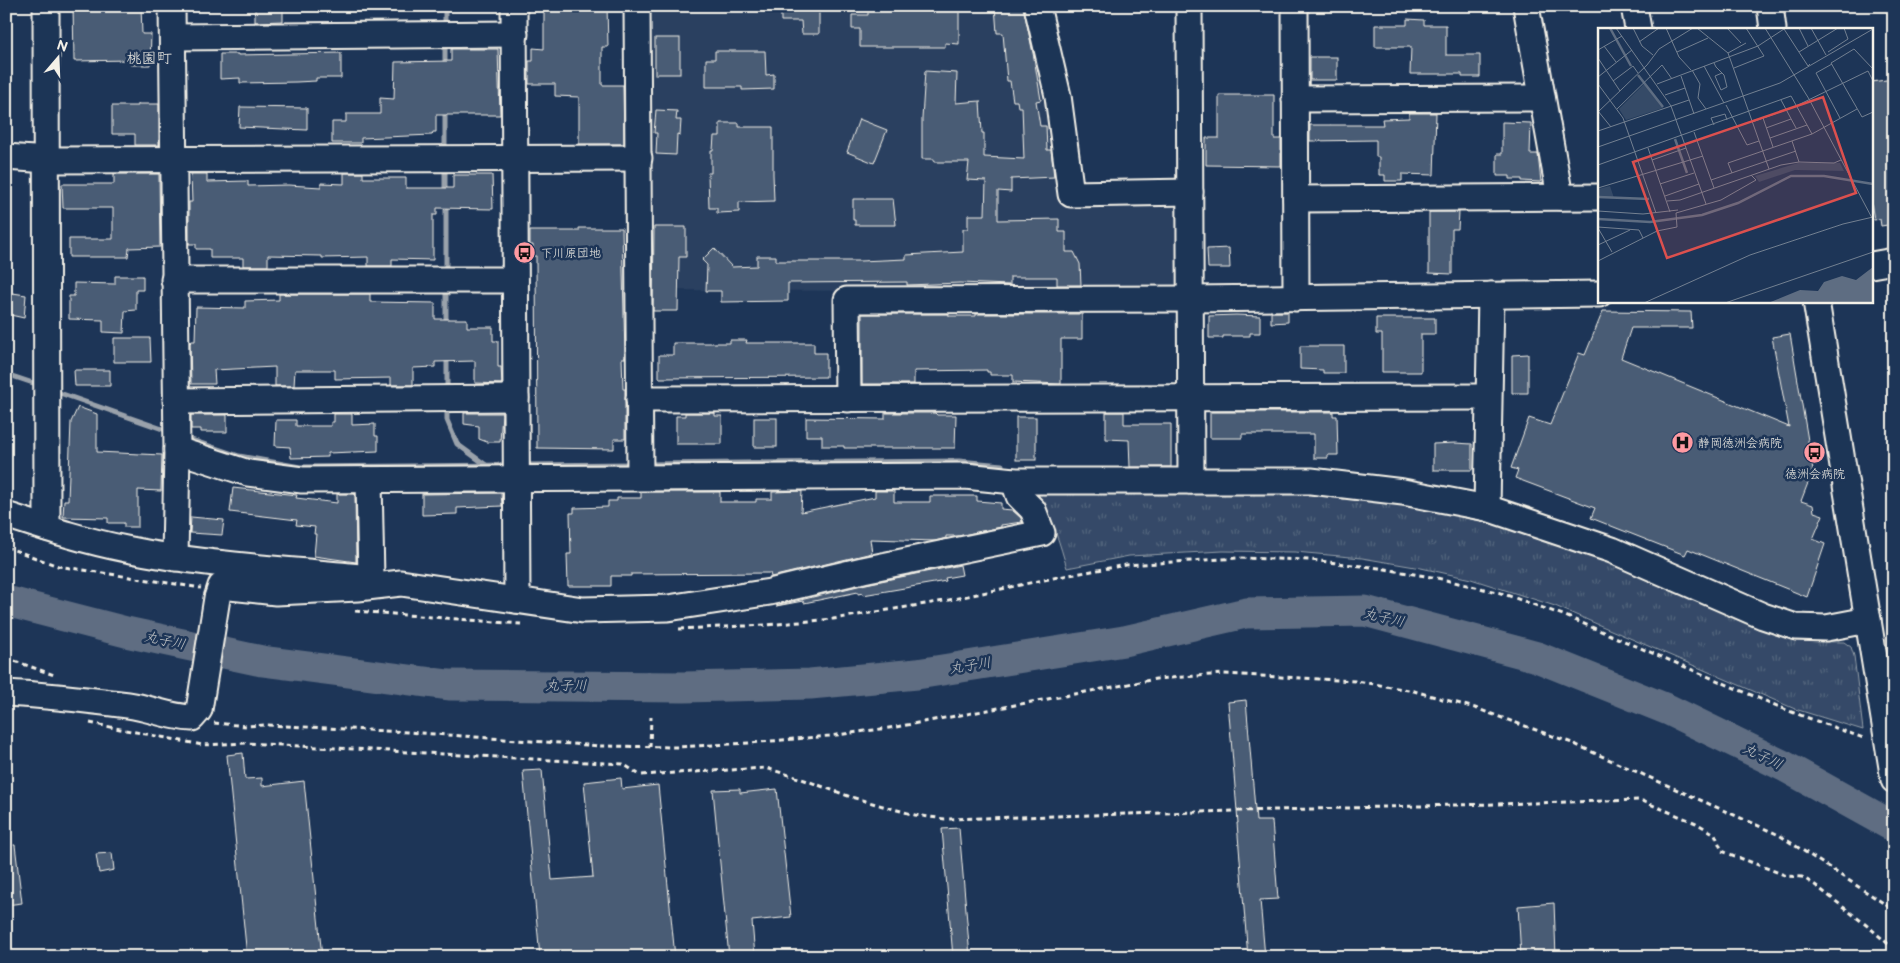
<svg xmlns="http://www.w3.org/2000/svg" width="1900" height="963" viewBox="0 0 1900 963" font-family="'Balsamiq Sans','Klee One',sans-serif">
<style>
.built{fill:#2a4060}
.park{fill:url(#park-tufts);stroke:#949ea8}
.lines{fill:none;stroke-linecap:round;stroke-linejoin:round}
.stream{stroke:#9aa2ab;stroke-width:5}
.river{stroke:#5e6d82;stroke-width:31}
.building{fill:#485b74;stroke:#f4f1e8}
.minor-casing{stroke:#f4f1e8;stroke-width:29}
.path{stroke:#f4f1e8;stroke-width:3;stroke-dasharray:5 4;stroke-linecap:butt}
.minor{stroke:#1d3557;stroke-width:25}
.labels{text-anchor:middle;stroke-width:5;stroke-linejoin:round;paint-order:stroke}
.poi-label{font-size:12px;fill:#f4f1e8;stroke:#1d3557;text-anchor:start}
.water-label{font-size:14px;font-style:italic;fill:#c0c3c4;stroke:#1d3557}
.quarter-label{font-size:15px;fill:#f4f1e8;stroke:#1d3557}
.inset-river{fill:none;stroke:#5e6d82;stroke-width:2.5}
.inset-road{fill:none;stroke:#738091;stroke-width:1}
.view{fill:#dc504e;fill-opacity:0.15;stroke:#dc504e;stroke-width:2.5}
.inset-edge{fill:none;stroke:#f4f1e8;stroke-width:2.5}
</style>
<defs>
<pattern id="park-tufts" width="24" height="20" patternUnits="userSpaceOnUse" patternTransform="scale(1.25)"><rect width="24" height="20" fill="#354a67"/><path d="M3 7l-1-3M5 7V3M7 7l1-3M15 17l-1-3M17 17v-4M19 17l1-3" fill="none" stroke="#53657d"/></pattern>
</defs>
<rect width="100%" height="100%" fill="#1d3557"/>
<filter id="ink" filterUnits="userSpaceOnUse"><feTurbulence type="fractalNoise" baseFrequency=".02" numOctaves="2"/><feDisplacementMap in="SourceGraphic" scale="10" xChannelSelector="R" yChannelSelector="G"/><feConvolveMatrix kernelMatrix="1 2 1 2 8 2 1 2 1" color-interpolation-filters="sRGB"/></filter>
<g filter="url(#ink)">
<path class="built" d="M647 6H1031L1063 202 1184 200 1185 292 650 290Z"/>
<path class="park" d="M1197 489 1346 495 1469 515 1517 529 1637 572 1795 641 1844 642 1851 647 1854 656 1863 730 1795 709 1555 606 1471 579 1421 568 1362 558 1295 552 1223 551 1129 556 1067 568C1060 546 1054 519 1038 502L1039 495 1044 492Z"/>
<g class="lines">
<g class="stream">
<path d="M445 6V27"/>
<path d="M445 40V67"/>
<path d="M445 110V152"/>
<path d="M445 165V194"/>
<path d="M446 203V274"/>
<path d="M446 288V324"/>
<path d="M447 355V392"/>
<path d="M6 374 39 385"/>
<path d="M54 391 171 432"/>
<path d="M447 405V420L457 444 486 465"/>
<path d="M183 437 239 456 300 467 511 465"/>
<path d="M647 464 959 461 1002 465"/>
<path d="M524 465 633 464"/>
</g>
<path class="river" d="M6 601 126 632 262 661 449 685 684 687 810 684 917 674 1124 641 1246 613 1365 611 1537 657 1669 710 1784 766 1894 827"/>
</g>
<g class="building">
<path d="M73 6H141L142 34H151L150 65H130V60L74 61Z"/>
<path d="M255 6H283V21L255 22Z"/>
<path d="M544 6H607L608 47H602V85H623L624 144H579V97L555 96V84H529V61H533V48L544 49Z"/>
<path d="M781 6H819V34H802L801 21H781Z"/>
<path d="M868 6H935V10H959V44L945 43V47H860V29H852V15H868Z"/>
<path d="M995 6H1023L1034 58 1041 100 1036 101 1040 126H1046L1047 150H1051L1054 177 1011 179V192L998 191V220L1059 219V232H1066V252H1074L1080 264 1081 285H1057V277H1010V285L960 283 907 285V282L788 283V301L721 302V291H706L707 265 702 260 714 248 732 267 757 266V256H776V261H860L906 259V255L963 252V229H968V215H985L986 181 967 180 969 162H934V159H922V119L925 71 957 73 956 103 980 101 982 133H984V157L1024 159 1022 107H1018L1017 101H1013L1010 81H1007L1003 33H997Z"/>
<path d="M1407 19 1424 20V25H1446V55H1480V77H1462V74H1410L1411 47H1375V25H1407Z"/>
<rect x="655" y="38" width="25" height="36"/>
<path d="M451 49H498L500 115H436V132H433L432 135 361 138V143H332V122H346V114H380V98L394 99 395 62 451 61Z"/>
<path d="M715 51H765L766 75 774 74V89L742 90V87H706V59H715Z"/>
<path d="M341 53V78H316V81L296 82 240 83V78L220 79V54H238V55Z"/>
<rect x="1310" y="57" width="27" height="23"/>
<path d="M1894 79V224L1881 226 1880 219 1874 220 1871 202V82Z"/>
<path d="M1219 95H1274V139H1281V166L1206 165V138H1219Z"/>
<path d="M138 104H159V145H135V134H112V106H138Z"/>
<path d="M240 107 307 108V130L239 127Z"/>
<path d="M656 110 677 111 676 120H681L680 135 677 134 676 155 656 154 657 133H654Z"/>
<path d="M1409 113H1436L1434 175 1402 174V181H1385V175H1379V157H1376V140L1310 141V125H1383L1382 119 1409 118Z"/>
<path d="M859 119 887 130 874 163 847 152Z"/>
<path d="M1502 122 1531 123 1530 154H1538L1541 182 1522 181V179H1510V176H1497V154H1502Z"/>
<path d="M720 123H739V127H773V174L774 201 739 202V212L717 213V208H709L708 173H711V150H713L714 136H720Z"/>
<path d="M344 173H363V178H406V188H453V175H492L493 209 437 208V215H433V260L392 259V266H368V257L322 258V256L268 255V266H243V258H210V249H196V244H189V202H192L191 174H207V182L248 181V186L288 185 321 187V183L344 184Z"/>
<path d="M114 174H159L160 247 129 248 128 257H69V239H113V208H63L62 184H114Z"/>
<path d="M853 199H893L896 225H855V220H853Z"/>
<path d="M1429 212H1459L1458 229H1452V274L1429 273Z"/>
<path d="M654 227H686V257H679L678 311H653Z"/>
<path d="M579 228H622L625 358H622L623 389H625V439H614V449L537 448 536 256H533V245H530V231H579Z"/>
<path d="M1229 248 1230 268H1208L1207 249Z"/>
<path d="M115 276H143V290H136V310L125 311 124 333 103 332V320L69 319V296H74V283L115 284Z"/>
<path d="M6 292 26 295 24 318 6 314Z"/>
<path d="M279 294H370V302L435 303V319H467V327H493V341H498V367H501L502 384 475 383V361L435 362V367L413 368V385H391V378L335 379V370H295L294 386H275V367L214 370 215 384H191L190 343 192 341H195L196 307 245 308V301L279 300Z"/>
<path d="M1603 311 1691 312 1692 328H1631L1621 358 1789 427 1772 337 1790 334 1813 470 1801 501 1813 505 1814 512 1823 515 1813 539 1825 544 1807 597 1688 549 1685 555 1591 518 1595 508 1515 478 1518 470 1511 468 1529 418 1550 425 1579 353 1585 355Z"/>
<path d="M1271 312H1288V322L1271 323Z"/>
<path d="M862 314H949V316H976V314H1082V339H1061V384L1013 382V375H990V372H987V370L914 371V384H862Z"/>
<path d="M1236 315 1260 316V333H1250V336H1223V338H1209V316Z"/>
<path d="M1376 318H1435V334H1421V372H1382V334H1376Z"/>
<path d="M114 338H150L151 362H114Z"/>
<path d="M730 340H747L746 343H814V353H826V377L659 378V355H673V343H730Z"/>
<path d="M1300 346H1344V373H1323V370L1300 369Z"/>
<path d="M1528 354V393H1512V355Z"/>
<path d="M74 370H110V386H75Z"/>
<path d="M78 407 97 414V452L162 455 161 491 138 490V527H124V523H108V518L63 517 64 500H68L71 422Z"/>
<path d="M1106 412H1124V424H1171V467H1130L1129 440 1106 439Z"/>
<path d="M1210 412H1333V416H1337L1338 455H1328V458H1314V434H1242V438H1210Z"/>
<path d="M464 413H502L500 442H487L479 439V426L464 424Z"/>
<path d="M685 413H715V416H722V444H676V416H685Z"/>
<path d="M885 413H935L937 415H956L955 448H844V446H822V436H806V418L885 419Z"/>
<path d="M334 414H352V425L375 424V436H378V451L328 453V457L291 458 290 447 275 446 276 420H296V426H331V422H334Z"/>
<path d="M191 415H227V432H201V429H191Z"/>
<rect x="1016" y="417" width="20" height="43"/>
<rect x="754" y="418" width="23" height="29"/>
<path d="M1455 443 1472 444V470H1433V444Z"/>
<path d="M233 488 297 495 296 498 337 503V494H355L356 562 314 556 316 534H314L315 527 296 525 297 520 230 512Z"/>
<path d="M802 491 801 512 875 497V491H894V502H930V496H977V501L1001 503V509L1012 510 1021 518 1022 522 1001 525V527L958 536H946V538L935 541 870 539 872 553 771 577 770 573 631 574V576H611V586H568L567 554H571L570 513H574V508L608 507V501H617V498H641V492H720V502H756V499H772V492Z"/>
<path d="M501 493 502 506 457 508V514L422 515V494Z"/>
<path d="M191 517 224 520 222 535 190 533Z"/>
<path d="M960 565 962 575 945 578 946 581 863 595V593L858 594V592L804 603 803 601 776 606 866 584Z"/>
<path d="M1246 700 1256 821H1272L1278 899 1260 900 1265 957H1248L1237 823H1238L1228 702Z"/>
<path d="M243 753 245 779 262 778V786L304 781 322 957H247L227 755Z"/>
<path d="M542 770 552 880 593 877 584 782 621 778 622 789 658 785 675 957H540L523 771Z"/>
<path d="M740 789V793L777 789 791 917 752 921 755 957H729L713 790Z"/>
<path d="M959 828 970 957H953L942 829Z"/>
<path d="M6 845H15L22 903 6 905Z"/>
<path d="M112 853 114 870 99 873 96 854Z"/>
<path d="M1554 903 1556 957H1521L1518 906Z"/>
</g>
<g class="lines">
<defs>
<g id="minor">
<path d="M46 6 47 528"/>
<path d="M172 6 177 450 175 558"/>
<path d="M514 6 517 600"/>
<path d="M637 6 640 477"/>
<path d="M1037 6 1058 96 1071 194 1190 192"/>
<path d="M1189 6 1191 481"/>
<path d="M1295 6 1296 298"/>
<path d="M1526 6 1560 197"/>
<path d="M1634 6 1638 29"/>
<path d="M1770 6 1773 29"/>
<path d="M173 37 515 34"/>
<path d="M1295 99 1542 98"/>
<path d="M6 157 47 160 639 158"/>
<path d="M1296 199 1599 197"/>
<path d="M1871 265 1894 261"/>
<path d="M174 280H515"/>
<path d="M1816 301 1894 780"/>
<path d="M639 399 1488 397"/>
<path d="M848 399 847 300 1191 299 1599 294"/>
<path d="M176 401 516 398"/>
<path d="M177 450 248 473 302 480 965 476 1014 481H1311L1403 492 1487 508 1612 550 1763 616 1796 627 1826 628 1868 620"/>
<path d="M369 480 371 578"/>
<path d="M1487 508 1491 295"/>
<path d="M6 515C46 528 85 541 126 549 203 565 282 569 360 577"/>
<path d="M6 693C47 695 88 700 128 705 150 708 169 717 192 718L199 710 217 598 221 586 276 592 358 588 401 583 583 610 668 608 770 592 863 570 1042 533 1033 510 1019 496 1014 481"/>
</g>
</defs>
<use href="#minor" class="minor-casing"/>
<g class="path">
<path d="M6 547 58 566 201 588"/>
<path d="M355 611 521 624"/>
<path d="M679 629 766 625 833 619 944 601 1058 577 1126 565 1238 558 1311 560 1379 568 1437 578 1501 593 1563 615 1789 711 1866 739"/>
<path d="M6 658 54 675"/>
<path d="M90 723 202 745 246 743 623 764 640 775 766 768 802 779 851 797 915 815 945 819 1640 800 1696 823 1715 834 1722 851 1787 876 1802 877 1815 885 1870 928 1894 949"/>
<path d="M214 723 247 726 266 725 407 732 600 746 675 747 749 743 829 736 896 727 1156 679 1224 674 1357 681 1414 691 1475 708 1572 743 1779 835 1894 910"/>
<path d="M650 747 651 717"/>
</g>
<use href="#minor" class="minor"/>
</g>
</g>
<defs>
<symbol id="bus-disc" viewBox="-11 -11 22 22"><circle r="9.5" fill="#ff9aa2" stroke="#1d3557"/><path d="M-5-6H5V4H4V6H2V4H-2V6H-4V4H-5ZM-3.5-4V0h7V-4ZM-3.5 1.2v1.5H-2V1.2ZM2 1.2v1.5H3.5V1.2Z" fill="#111"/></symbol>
<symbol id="hospital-disc" viewBox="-11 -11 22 22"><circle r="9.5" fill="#ff9aa2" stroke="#1d3557"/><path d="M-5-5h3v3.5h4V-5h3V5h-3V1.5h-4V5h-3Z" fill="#111"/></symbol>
</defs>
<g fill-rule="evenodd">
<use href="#bus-disc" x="512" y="240" width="25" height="25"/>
<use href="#hospital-disc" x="1670" y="430" width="25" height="25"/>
<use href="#bus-disc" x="1802" y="440" width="25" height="25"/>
</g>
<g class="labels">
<g class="poi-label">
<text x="541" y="257">下川原団地</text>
<text x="1698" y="447">静岡徳洲会病院</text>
<text x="1815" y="478" text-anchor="middle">徳洲会病院</text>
</g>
<g class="water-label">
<text transform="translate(1384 617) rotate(13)" y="5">丸子川</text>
<text transform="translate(165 640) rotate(12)" y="5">丸子川</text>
<text transform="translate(970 665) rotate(-9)" y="5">丸子川</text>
<text x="566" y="690">丸子川</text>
<text transform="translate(1763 756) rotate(26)" y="5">丸子川</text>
</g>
<g class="quarter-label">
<text x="149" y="63">桃園町</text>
</g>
</g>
<g transform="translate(1598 28)">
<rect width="275" height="275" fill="#1d3557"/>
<path d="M46 56 65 80 28 92 21 81ZM200 135H242L246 143 197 142 161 154 157 148ZM12 158 16 170 0 168V161Z" fill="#354a67"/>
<path d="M275 239V275H170L202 262 220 263 226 254 244 248 258 252Z" fill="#5e6d82"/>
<path class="inset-river" d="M12 0 33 38M40 47 65 79M77 111 89 145M0 169 51 171M0 191 52 194 104 187 140 175 193 148H226L275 156"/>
<path class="inset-road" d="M18 0 73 78 108 176M35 0 44 18 55 27M68 0 81 29 93 42M99 0 130 25M129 0 143 15M167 0 211 71 274 190M201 0 210 18M213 0 228 27M41 14 61 0M148 15 130 25 171 141M6 18 18 34M0 22 24 8M79 24 110 10M201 24 240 0M230 24 250 11 246 0M0 30 22 63M116 35 118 39 126 47 129 59 123 62 117 48 124 45M234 36 218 45 242 90M106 38 126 75M136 40 166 28 148 0M275 41 256 21 233 35 264 89 275 84M94 42 102 56 100 70 108 81M83 48 96 86M0 49 34 22M15 53 35 38 40 45M0 56 25 90 58 185M59 56 160 18 186 1 210 38 212 36M67 67 87 60M183 72 198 100M128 77 149 117 161 113M198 78 270 43 275 53M19 81 64 37 74 51M0 83 13 99M0 84 49 37 61 21 95 0M165 90 175 119M154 94 188 82M116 97 113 90 127 86 129 92M168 100 193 91M0 103 91 72M96 104 116 160M172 110 209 97M194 113 201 134M0 119 182 55 275 1M50 120 72 184M54 132 88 120M0 137 193 68 214 106M134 145 130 135 214 106 259 81M113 152 198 123M62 156 96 145M0 160 105 128M67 168 101 156M69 173 82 172 183 137 201 134 236 135 243 132M0 183 45 186 80 182M0 199 41 202 45 210M0 200 14 224M0 217 32 202M0 233 59 203 79 199 78 185 123 172 158 152 153 147M46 275 152 227 245 196 275 189M127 275 275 224"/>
<path class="view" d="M225 69 258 165 69 230 35 134Z"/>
<rect width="275" height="275" class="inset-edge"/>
</g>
<rect width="1900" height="963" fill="none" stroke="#1d3557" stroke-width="25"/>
<rect x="12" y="12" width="1875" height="938" fill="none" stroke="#f4f1e8" stroke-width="2" filter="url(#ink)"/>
<g transform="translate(58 58) rotate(19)" stroke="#1d3557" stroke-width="4" paint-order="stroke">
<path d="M0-4L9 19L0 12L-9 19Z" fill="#f4f1e8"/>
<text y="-8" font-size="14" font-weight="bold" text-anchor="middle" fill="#f4f1e8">N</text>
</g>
</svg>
